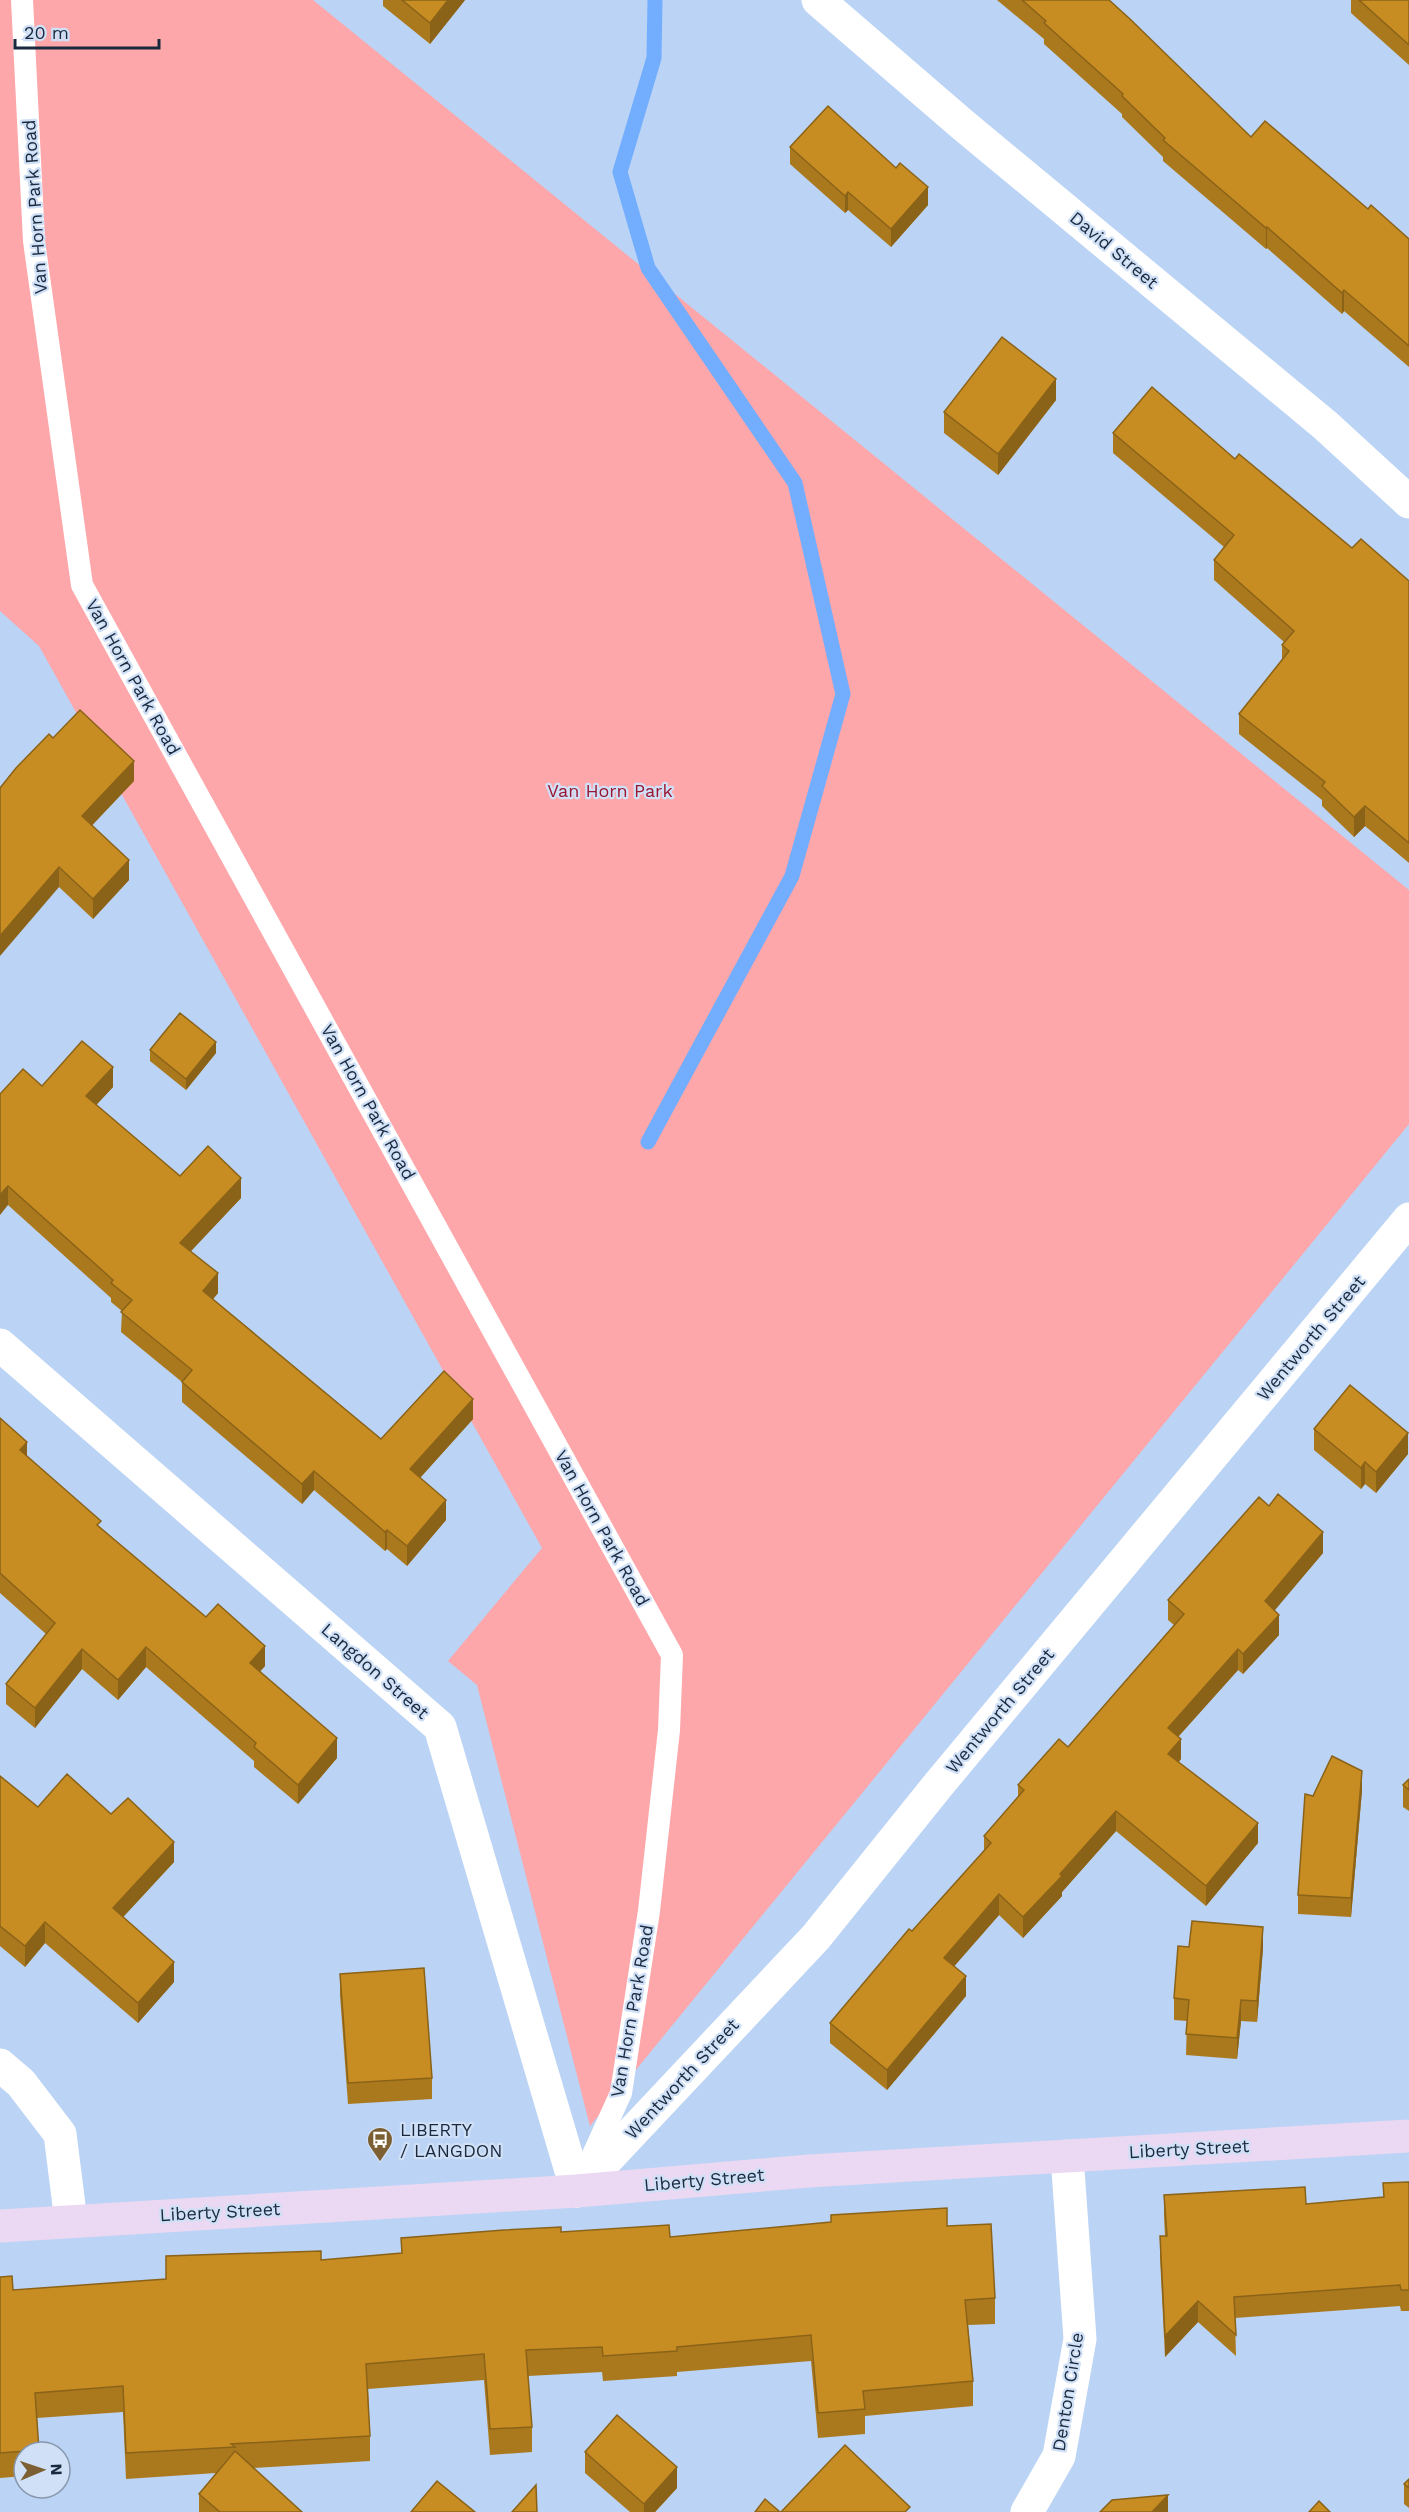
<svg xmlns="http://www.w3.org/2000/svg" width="1409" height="2512" viewBox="0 0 1409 2512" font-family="'Work Sans',sans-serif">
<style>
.green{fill:#fda7ab}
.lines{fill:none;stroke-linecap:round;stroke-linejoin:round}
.stream{stroke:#72adfe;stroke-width:15}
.service{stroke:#fff;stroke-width:22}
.minor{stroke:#fff;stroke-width:33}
.secondary{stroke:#ebd8f2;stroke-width:33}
.wall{fill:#ab791d}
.shaded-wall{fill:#8b6318}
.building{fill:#c78d22;stroke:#8b6318;stroke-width:1.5}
.labels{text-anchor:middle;stroke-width:4.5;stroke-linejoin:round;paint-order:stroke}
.street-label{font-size:18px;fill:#1a293e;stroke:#d0e0f6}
.park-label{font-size:18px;fill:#991631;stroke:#d0e0f6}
.poi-label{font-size:18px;fill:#1a293e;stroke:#d0e0f6;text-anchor:start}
</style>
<rect width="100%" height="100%" fill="#bbd3f5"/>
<path class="green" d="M0 0H313L1409 890V1124L590 2126 477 1685 448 1661 542 1548 39 646 0 611Z"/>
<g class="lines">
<path class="stream" d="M648 1142 792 876 843 694 795 483 648 268 620 172 654 58 655 0"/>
<path class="service" d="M22 0 34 241 82 585 672 1655 669 1730 649 1911 621 2093 585 2172"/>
<g class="minor">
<path d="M818 0 963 125 1325 425 1409 502"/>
<path d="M0 1345 440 1727 577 2191"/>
<path d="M0 2065 21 2083 60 2134 71 2221"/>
<path d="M577 2191 816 1937 939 1784 1409 1219"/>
<path d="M1027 2512 1059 2456 1080 2339 1067 2156"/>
</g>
<path class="secondary" d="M0 2226 577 2191 809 2171 1409 2136"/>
</g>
<g class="wall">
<path d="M383 0H465L430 44 383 6Z"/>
<path d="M997 0H1109L1251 137 1368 209 1409 239V367L1344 311 1342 314 1267 248 1266 249 1163 161V157L1122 117V114L1044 44V39Z"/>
<path d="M1351 0H1409V65L1351 13Z"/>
<path d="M790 147 896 168 928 205 891 247 848 210 845 213 790 164Z"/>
<path d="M1056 400 998 475 944 433V412Z"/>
<path d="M1113 433 1235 459 1352 548 1409 581V863L1365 826 1354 837 1322 806V800L1239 734V714L1282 660V645L1284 642 1214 580V560L1224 547 1113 453Z"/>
<path d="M53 738 134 781 92 825 129 880 93 919 59 887Z"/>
<path d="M150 1050 216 1053 186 1090 150 1061Z"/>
<path d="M42 1086 113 1087 96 1105 180 1176 241 1198 190 1251 218 1293 213 1299 381 1439 473 1419 420 1478 446 1520 407 1566 387 1549 385 1551 314 1490 302 1504 182 1402V1382L121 1332 122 1311 111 1302V1298L8 1205 0 1094Z"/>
<path d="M0 1418 27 1456 101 1528 206 1617 265 1666 260 1671 337 1758 298 1804 254 1767V1761L146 1667 118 1700 82 1669 35 1728 6 1704V1684L46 1634 0 1593Z"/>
<path d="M1314 1429 1408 1454 1376 1493 1365 1484 1361 1489 1314 1450Z"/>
<path d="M1323 1553 1274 1610 1279 1635 1243 1674 1238 1670 1178 1737 1181 1759 1179 1762 1258 1843 1206 1906 1116 1831 1062 1892V1896L1023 1938 999 1915 954 1966 966 1996 887 2090 830 2043V2023L984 1851V1836L1018 1798V1785L1068 1747 1174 1625 1168 1620V1600Z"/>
<path d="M0 1776 38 1807 111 1814 174 1862 123 1917 174 1982 138 2023 45 1943 25 1967 0 1946Z"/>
<path d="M1409 1779V1811L1403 1807V1785Z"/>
<path d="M1362 1790 1351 1917 1298 1914V1895L1313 1796Z"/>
<path d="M1189 1947 1263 1948 1257 2022 1241 2021 1237 2059 1186 2055 1187 2021 1174 2020V1998Z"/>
<path d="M340 1974 432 2078V2099L348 2104 340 1995Z"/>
<path d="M1409 2182V2311H1401L1400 2306 1235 2318 1236 2356 1198 2322 1165 2357 1160 2257V2236H1165L1164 2216V2195L1306 2204 1383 2197V2183Z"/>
<path d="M831 2215 947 2226 995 2298V2324L968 2325 973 2381V2406L865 2416V2434L818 2438 811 2361 677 2372V2376L603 2381 602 2372 528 2376 532 2427V2452L490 2455 484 2380 368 2389 370 2436V2461L253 2468 302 2512H199V2494L216 2473 126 2479 123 2412 37 2418 39 2452H24V2476L0 2478V2277L13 2290 166 2279V2256L321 2260 401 2253V2238L561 2232 670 2237 831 2222Z"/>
<path d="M585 2452 677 2488 655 2512H630L585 2473Z"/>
<path d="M1409 2479V2508L1404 2504V2484Z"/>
</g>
<g class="shaded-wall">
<path d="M448 0H465L430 44V23Z"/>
<path d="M928 187V205L891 247V229Z"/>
<path d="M848 192V210L845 213V196Z"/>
<path d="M1267 227V248L1266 249V228Z"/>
<path d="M1344 290V311L1342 314V293Z"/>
<path d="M1056 379V400L998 475V454Z"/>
<path d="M134 761V781L82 836V816Z"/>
<path d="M1365 806V826L1354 837V817Z"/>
<path d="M129 860V880L93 919V899Z"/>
<path d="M59 867V887L0 956V936Z"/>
<path d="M216 1042V1053L186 1090V1079Z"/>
<path d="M113 1067V1087L86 1116V1096Z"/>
<path d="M241 1178V1198L180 1263V1243Z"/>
<path d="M8 1186V1205L0 1215V1195Z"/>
<path d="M218 1273V1293L203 1311V1291Z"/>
<path d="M473 1399V1419L410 1489V1469Z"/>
<path d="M1408 1433V1454L1376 1493V1472Z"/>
<path d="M27 1442V1461L20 1450Z"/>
<path d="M1365 1462V1484L1361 1489V1468Z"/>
<path d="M314 1471V1490L302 1504V1484Z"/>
<path d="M446 1500V1520L407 1566V1546Z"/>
<path d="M387 1530V1549L385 1551V1532Z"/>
<path d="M1323 1532V1553L1265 1622V1601Z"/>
<path d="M1279 1615V1635L1243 1674V1654Z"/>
<path d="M265 1646V1666L250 1683V1663Z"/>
<path d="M146 1647V1667L118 1700V1680Z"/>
<path d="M82 1649V1669L35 1728V1708Z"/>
<path d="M1238 1649V1670L1168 1748V1728Z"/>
<path d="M337 1738V1758L298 1804V1785Z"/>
<path d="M1181 1739V1759L1168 1774V1754Z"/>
<path d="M1362 1771V1790L1351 1917V1898Z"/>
<path d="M1116 1811V1831L1062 1892V1896L1023 1938V1917L1060 1874Z"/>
<path d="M1258 1823V1843L1206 1906V1886Z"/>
<path d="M174 1842V1862L113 1928V1908Z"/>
<path d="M999 1894V1915L944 1978V1958Z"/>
<path d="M45 1922V1943L25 1967V1946Z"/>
<path d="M1263 1927V1948L1257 2022V2001Z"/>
<path d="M174 1962V1982L138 2023V2003Z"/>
<path d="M966 1976V1996L887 2090V2070Z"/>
<path d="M1241 2000V2021L1237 2059V2038Z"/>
<path d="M1198 2301V2322L1165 2357V2336Z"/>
<path d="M677 2467V2488L655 2512H644V2504Z"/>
<path d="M1168 2495V2512H1152Z"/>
</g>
<g class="building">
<path d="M402 0H448L430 23Z"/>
<path d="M1022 0H1109L1130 19 1251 137 1265 121 1368 209 1371 205 1409 239V346L1344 290 1342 293 1267 227 1266 228 1163 140 1165 138 1122 96 1123 94 1044 23 1046 21Z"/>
<path d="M1359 0H1409V45Z"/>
<path d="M828 106 896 168 900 163 928 187 891 229 848 192 845 196 790 147Z"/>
<path d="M1002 337 1056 379 998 454 944 412Z"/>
<path d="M1152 387 1235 459 1239 454 1352 548 1361 539 1409 581V843L1365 806 1354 817 1322 786 1325 782 1239 714 1289 651 1282 645 1294 631 1214 560 1234 535 1113 433Z"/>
<path d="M80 710 134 761 82 816 129 860 93 899 59 867 0 936V788L16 768 49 734 53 738Z"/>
<path d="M180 1013 216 1042 186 1079 150 1050Z"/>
<path d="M82 1041 113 1067 86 1096 180 1176 208 1146 241 1178 180 1243 218 1273 203 1291 381 1439 444 1371 473 1399 410 1469 446 1500 407 1546 387 1530 385 1532 314 1471 302 1484 182 1382 192 1370 121 1312 132 1300 111 1283 113 1280 8 1186 0 1195V1094L23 1069 42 1086Z"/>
<path d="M1350 1385 1408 1433 1376 1472 1365 1462 1361 1468 1314 1429Z"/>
<path d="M0 1418 27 1442 20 1450 101 1521 97 1525 206 1617 218 1604 265 1646 250 1663 337 1738 298 1785 254 1747 256 1743 146 1647 118 1680 82 1649 35 1708 6 1684 55 1623 0 1573Z"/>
<path d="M1278 1494 1323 1532 1265 1601 1279 1615 1243 1654 1238 1649 1168 1728 1181 1739 1168 1754 1258 1823 1206 1886 1116 1811 1060 1874 1062 1876 1023 1917 999 1894 944 1958 966 1976 887 2070 830 2023 909 1929 912 1931 991 1843 984 1836 1024 1790 1018 1785 1059 1739 1068 1747 1184 1614 1168 1600 1259 1497 1269 1506Z"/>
<path d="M1332 1756 1362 1771 1351 1898 1298 1895 1305 1794 1313 1796Z"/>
<path d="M67 1774 111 1814 128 1798 174 1842 113 1908 174 1962 138 2003 45 1922 25 1946 0 1926V1776L38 1807Z"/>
<path d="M1409 1779V1790L1403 1785Z"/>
<path d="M1192 1921 1263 1927 1257 2001 1241 2000 1237 2038 1186 2034 1189 2000 1174 1998 1178 1946 1189 1947Z"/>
<path d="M424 1968 432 2078 348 2083 340 1974Z"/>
<path d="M1409 2182V2290H1401L1400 2285 1234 2297 1236 2335 1198 2301 1165 2336 1160 2236H1167L1164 2195 1305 2187 1306 2204 1384 2197 1383 2183Z"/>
<path d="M947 2208V2226L991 2224 995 2298 965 2300 973 2381 863 2391 865 2409 818 2413 811 2335 677 2347V2351L603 2356 602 2347 526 2350 532 2427 490 2429 484 2354 366 2364 370 2436 231 2444 235 2447 126 2453 123 2386 35 2393 39 2450 0 2453V2277L12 2276 13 2290 166 2279V2256L321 2251V2260L402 2253 401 2238 504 2230 561 2227V2232L669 2225 670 2237 831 2222V2215Z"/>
<path d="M617 2415 677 2467 644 2504 585 2452Z"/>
<path d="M845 2445 910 2507 905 2512H781Z"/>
<path d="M235 2451 302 2512H220L199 2494Z"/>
<path d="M1409 2479V2488L1404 2484Z"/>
<path d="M437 2481 475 2512H411Z"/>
<path d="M536 2485 537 2512H512Z"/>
<path d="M1168 2495 1152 2512H1100L1112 2500Z"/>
<path d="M765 2499 780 2512H755Z"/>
<path d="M1319 2501 1330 2512H1309Z"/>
</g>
<defs>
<symbol id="bus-pin" viewBox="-11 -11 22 30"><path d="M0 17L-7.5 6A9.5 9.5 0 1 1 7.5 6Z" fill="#7c5f32" stroke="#d0e0f6"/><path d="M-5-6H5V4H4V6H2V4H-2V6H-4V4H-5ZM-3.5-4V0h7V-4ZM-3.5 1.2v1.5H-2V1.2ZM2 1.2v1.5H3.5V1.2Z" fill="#fff"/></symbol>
</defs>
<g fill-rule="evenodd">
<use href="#bus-pin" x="365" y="2125" width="30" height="40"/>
</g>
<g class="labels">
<g class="street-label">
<text transform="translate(35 207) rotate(-94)" y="6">Van Horn Park Road</text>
<text transform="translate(1114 250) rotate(40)" y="6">David Street</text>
<text transform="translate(133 677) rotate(61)" y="6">Van Horn Park Road</text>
<text transform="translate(368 1102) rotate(61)" y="6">Van Horn Park Road</text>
<text transform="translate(1311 1338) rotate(-50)" y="6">Wentworth Street</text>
<text transform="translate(602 1528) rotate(61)" y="6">Van Horn Park Road</text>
<text transform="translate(375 1671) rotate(41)" y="6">Langdon Street</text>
<text transform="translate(1000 1711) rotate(-50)" y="6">Wentworth Street</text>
<text transform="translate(632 2011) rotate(-80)" y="6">Van Horn Park Road</text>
<text transform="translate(682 2079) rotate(-47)" y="6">Wentworth Street</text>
<text transform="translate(1189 2149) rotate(-3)" y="6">Liberty Street</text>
<text transform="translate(704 2180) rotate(-5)" y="6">Liberty Street</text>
<text transform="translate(220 2212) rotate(-3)" y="6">Liberty Street</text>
<text transform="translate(1068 2392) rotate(-81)" y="6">Denton Circle</text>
</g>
<g class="park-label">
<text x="610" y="797">Van Horn Park</text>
</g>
<g class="poi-label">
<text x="400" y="2136">LIBERTY<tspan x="400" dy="21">/ LANGDON</tspan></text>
</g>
</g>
<g transform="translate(42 2470) rotate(88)"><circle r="28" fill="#d0e0f6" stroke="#8797ac" stroke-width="1.5"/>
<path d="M0-4.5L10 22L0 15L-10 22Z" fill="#7c5f32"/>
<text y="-9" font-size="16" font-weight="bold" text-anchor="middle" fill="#1a293e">N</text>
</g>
<path d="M15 39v9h144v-9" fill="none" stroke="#1a293e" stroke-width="3"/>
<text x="24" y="39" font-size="18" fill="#1a293e" stroke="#d0e0f6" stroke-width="4.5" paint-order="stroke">20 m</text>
</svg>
